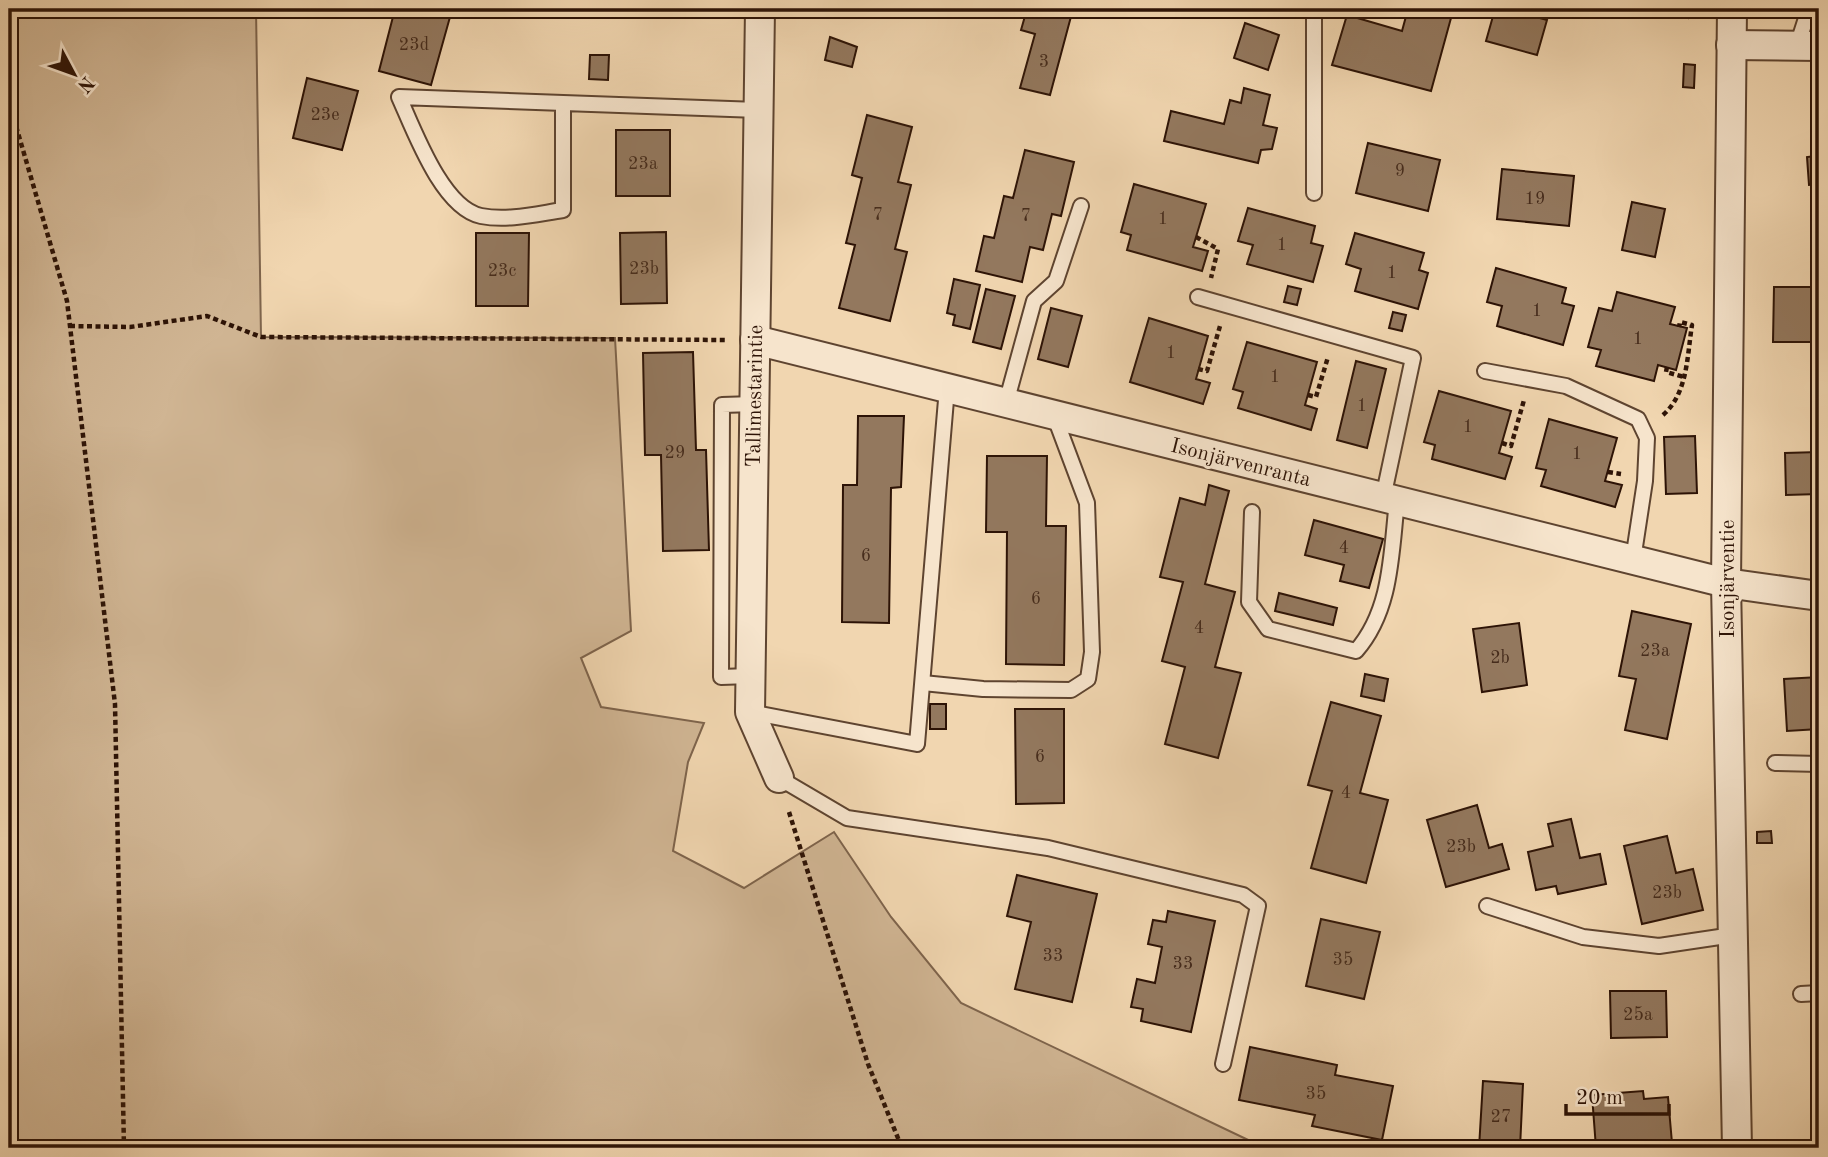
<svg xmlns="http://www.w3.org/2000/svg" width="1828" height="1157" viewBox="0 0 1828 1157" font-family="'Old Standard TT',serif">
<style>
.green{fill:#d0b593;stroke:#7e644c;stroke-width:2}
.building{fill:#93785e;stroke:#2d1306;stroke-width:2}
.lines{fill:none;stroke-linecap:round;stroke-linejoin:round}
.service-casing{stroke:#5e4430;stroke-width:18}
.minor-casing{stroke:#5e4430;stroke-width:32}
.path{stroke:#2d1306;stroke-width:4.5;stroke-dasharray:5 3.5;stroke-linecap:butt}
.service{stroke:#f6e4cc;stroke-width:14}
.minor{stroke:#f6e4cc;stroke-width:28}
.labels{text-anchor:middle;stroke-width:6;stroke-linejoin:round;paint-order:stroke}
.number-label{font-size:18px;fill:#462c1c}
.street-label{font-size:21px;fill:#2d1306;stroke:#f6e4cc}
</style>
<rect width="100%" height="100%" fill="#f1d6b0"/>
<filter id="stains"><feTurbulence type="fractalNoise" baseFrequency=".00286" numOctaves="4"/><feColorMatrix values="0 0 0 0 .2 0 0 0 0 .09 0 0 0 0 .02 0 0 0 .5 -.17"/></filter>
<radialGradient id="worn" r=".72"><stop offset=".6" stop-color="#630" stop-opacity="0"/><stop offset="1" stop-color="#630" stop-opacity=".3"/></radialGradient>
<path class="green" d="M9 9H256L261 337 615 338 631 631 581 658 601 707 704 723 688 762 673 851 744 888 834 832 891 917 961 1003 1265 1148H9Z"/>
<g class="building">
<path d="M395 9H421L450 17 431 85 379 71Z"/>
<path d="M1027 9H1073L1050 95 1020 88 1035 34 1021 30Z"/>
<path d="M1408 9 1451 18 1431 91 1332 65 1347 15 1402 31Z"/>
<path d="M1495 9H1507L1547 20 1537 55 1486 41Z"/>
<path d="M1652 9H1690L1688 18Z"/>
<path d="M1245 23 1279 35 1268 70 1234 58Z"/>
<path d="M830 37 857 47 852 67 825 60Z"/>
<path d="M590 55H609L608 80 589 79Z"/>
<path d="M1684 64 1695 65 1694 88 1683 87Z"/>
<path d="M307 78 358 91 342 150 293 138Z"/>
<path d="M1244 88 1270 95 1263 125 1277 128 1272 149 1261 150 1258 163 1164 141 1171 111 1224 124 1230 100 1241 103Z"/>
<path d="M867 115 912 127 898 182 911 185 895 249 907 252 890 321 839 308 855 245 846 243 862 178 852 175Z"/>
<rect x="616" y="130" width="54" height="66"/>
<path d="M1368 143 1440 160 1428 211 1356 193Z"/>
<path d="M1815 146H1819V184L1809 185 1807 157 1815 156Z"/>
<path d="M1025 150 1074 162 1061 216 1052 214 1043 250 1030 247 1022 282 976 271 984 236 994 238 1004 196 1013 198Z"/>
<path d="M1502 169 1574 176 1569 226 1497 219Z"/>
<path d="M1134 184 1206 204 1193 247 1208 251 1202 271 1127 250 1131 235 1121 232Z"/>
<path d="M1632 202 1665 209 1655 257 1622 250Z"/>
<path d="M1248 208 1315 226 1311 243 1323 246 1313 282 1247 264 1253 245 1238 241Z"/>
<path d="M666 232 667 303 621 304 620 233Z"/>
<path d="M476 233H529L528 306H476Z"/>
<path d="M1355 233 1424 253 1419 270 1428 273 1418 309 1355 291 1361 269 1346 264Z"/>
<path d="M1496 268 1566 288 1562 303 1574 306 1563 345 1497 326 1502 306 1487 302Z"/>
<path d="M954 279 980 285 970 329 953 325 955 315 947 313Z"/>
<path d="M1288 286 1301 289 1297 305 1284 302Z"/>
<path d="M1774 287H1819V342H1773Z"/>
<path d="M986 289 1015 296 1001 349 973 342Z"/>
<path d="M1617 292 1675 307 1670 324 1687 328 1676 370 1658 365 1654 381 1596 366 1601 350 1588 347 1599 308 1612 311Z"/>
<path d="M1051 308 1082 316 1068 367 1038 359Z"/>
<path d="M1393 312 1406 315 1402 331 1389 328Z"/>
<path d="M1149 318 1208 336 1196 379 1210 383 1203 404 1130 382Z"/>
<path d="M1247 342 1317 362 1305 405 1317 409 1311 430 1238 408 1243 392 1233 389Z"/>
<path d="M693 352 696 450H706L709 550 663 551 661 455H645L643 353Z"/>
<path d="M1356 361 1386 369 1367 448 1337 440Z"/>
<path d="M1439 391 1511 411 1499 453 1512 457 1505 479 1432 459 1435 445 1424 442Z"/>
<path d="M858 416H904L901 487 891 488 889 623 842 622 843 485H857Z"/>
<path d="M1549 419 1617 438 1605 481 1622 485 1615 507 1541 486 1546 470 1536 468Z"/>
<path d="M1695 436 1697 493 1666 494 1664 437Z"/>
<path d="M1819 452V494L1786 495 1785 453Z"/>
<path d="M987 456H1047L1046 526H1066L1064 665 1006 664 1007 532H986Z"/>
<path d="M1209 485 1229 491 1205 584 1235 592 1215 667 1241 673 1218 758 1165 744 1185 667 1162 661 1183 582 1160 577 1180 498 1205 505Z"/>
<path d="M1314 520 1383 539 1369 588 1340 581 1344 565 1305 555Z"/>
<path d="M1279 593 1337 608 1333 625 1275 611Z"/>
<path d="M1632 611 1691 624 1667 739 1625 730 1636 679 1619 676Z"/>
<path d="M1519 623 1527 685 1482 692 1473 629Z"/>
<path d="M1365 674 1388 679 1384 701 1361 696Z"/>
<path d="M1819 677V729L1787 731 1784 679Z"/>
<path d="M1331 702 1381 716 1360 793 1388 800 1366 883 1311 868 1332 791 1308 785Z"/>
<rect x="930" y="704" width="16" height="25"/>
<path d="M1015 709H1064V803L1016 804Z"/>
<path d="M1477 805 1489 848 1502 844 1509 869 1446 887 1427 820Z"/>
<path d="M1571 819 1580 858 1600 854 1606 884 1558 894 1556 886 1536 890 1528 852 1553 846 1548 824Z"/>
<path d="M1771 831 1772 843H1757V832Z"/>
<path d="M1667 836 1676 873 1693 869 1703 910 1642 924 1624 846Z"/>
<path d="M1017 875 1097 894 1072 1002 1015 989 1031 922 1007 916Z"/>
<path d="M1168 911 1215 921 1191 1032 1141 1021 1143 1009 1131 1007 1137 979 1155 983 1162 947 1148 944 1153 920 1166 922Z"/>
<path d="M1321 919 1380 932 1364 999 1306 986Z"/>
<path d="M1610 991H1666L1667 1037 1611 1038Z"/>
<path d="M1813 1033H1819V1079H1812Z"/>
<path d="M1250 1047 1337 1065 1335 1075 1393 1086 1382 1140 1312 1126 1315 1115 1239 1100Z"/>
<path d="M1483 1081 1523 1084 1520 1148H1479Z"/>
<path d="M1643 1091 1644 1099 1668 1097 1672 1143 1596 1148 1592 1095Z"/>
</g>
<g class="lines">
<defs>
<g id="service">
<path d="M1314 9V193"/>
<path d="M1797 46 1809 9"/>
<path d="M563 104V210C536 214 508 221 481 216 442 208 414 130 399 97L758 110"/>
<path d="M1198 297 1413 358 1383 498"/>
<path d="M1485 371 1566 386 1638 419 1647 438 1645 481 1633 560"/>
<path d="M1006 403 1034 301 1056 281 1081 206"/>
<path d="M1252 512 1249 602 1268 629 1356 651C1392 610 1391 553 1397 501"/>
<path d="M750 676 721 677 722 405 754 404"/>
<path d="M923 683 983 689 1071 690 1088 679 1092 652 1087 503 1054 415"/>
<path d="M750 712 917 744 947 388"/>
<path d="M1775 763 1819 764"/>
<path d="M779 778 847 818 1048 848 1243 895 1258 906 1223 1064"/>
<path d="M1487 906 1583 937 1659 946 1733 935"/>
<path d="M1801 994 1819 993"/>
</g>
<g id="minor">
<path d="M760 9 750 712 779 778"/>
<path d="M1732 9 1726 583 1737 1148"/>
<path d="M1731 45 1819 46"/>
<path d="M755 340 1726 583 1819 596"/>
</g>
</defs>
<use href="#service" class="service-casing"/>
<use href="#minor" class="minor-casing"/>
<g class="path">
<path d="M9 102 67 301 115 704 124 1148"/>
<path d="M1196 237 1218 249 1211 278"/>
<path d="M70 326 130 327 207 316 261 337 727 340"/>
<path d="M1667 367 1666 372 1684 377"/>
<path d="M1198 369 1207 371 1220 326"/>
<path d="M1308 395 1316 397 1328 357"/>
<path d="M1663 415C1688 393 1687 356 1692 325L1680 322 1679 327"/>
<path d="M1502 443 1511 446 1524 400"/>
<path d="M1608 472 1621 474"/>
<path d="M789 812 868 1064 902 1148"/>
</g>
<use href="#service" class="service"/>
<use href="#minor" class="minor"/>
</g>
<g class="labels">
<g class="number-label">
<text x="414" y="50">23d</text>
<text x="1044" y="67">3</text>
<text x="325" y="120">23e</text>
<text x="643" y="169">23a</text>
<text x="1400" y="176">9</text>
<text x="1535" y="204">19</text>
<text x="878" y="220">7</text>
<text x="1026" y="221">7</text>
<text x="1163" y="224">1</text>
<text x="1282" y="250">1</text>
<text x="644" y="274">23b</text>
<text x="502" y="276">23c</text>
<text x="1392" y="278">1</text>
<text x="1537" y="316">1</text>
<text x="1638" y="344">1</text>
<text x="1171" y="358">1</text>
<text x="1275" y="382">1</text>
<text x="1362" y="411">1</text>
<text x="1468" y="432">1</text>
<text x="675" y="458">29</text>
<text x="1577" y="459">1</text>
<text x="1344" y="553">4</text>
<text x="866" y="561">6</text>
<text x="1036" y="604">6</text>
<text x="1199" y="633">4</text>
<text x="1655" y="656">23a</text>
<text x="1500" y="663">2b</text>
<text x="1040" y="762">6</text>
<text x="1346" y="798">4</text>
<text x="1461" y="852">23b</text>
<text x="1667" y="898">23b</text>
<text x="1053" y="961">33</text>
<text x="1343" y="965">35</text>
<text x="1183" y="969">33</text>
<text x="1638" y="1020">25a</text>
<text x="1316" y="1099">35</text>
<text x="1501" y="1122">27</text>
</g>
<g class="street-label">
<text transform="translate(754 396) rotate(-89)" y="7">Tallimestarintie</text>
<text transform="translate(1241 462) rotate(14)" y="7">Isonjärvenranta</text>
<text transform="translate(1727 579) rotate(-90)" y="7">Isonjärventie</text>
</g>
</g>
<rect width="1828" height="1157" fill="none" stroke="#f1d6b0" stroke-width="35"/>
<rect x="10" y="10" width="1807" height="1136" fill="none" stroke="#2d1306" stroke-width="3.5"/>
<rect x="18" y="18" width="1793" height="1122" fill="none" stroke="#2d1306" stroke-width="2"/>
<g transform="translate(74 74) rotate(131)" stroke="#f6e4cc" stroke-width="5" paint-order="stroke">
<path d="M0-5L12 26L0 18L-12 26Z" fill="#2d1306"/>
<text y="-10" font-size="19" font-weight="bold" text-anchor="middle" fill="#2d1306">N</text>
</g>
<path d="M1566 1104v10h103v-10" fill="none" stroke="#2d1306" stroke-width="3.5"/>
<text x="1576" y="1104" font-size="21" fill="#2d1306" stroke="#f6e4cc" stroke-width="5" paint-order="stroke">20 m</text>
<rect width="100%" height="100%" filter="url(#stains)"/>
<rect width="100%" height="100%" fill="url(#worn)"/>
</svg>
